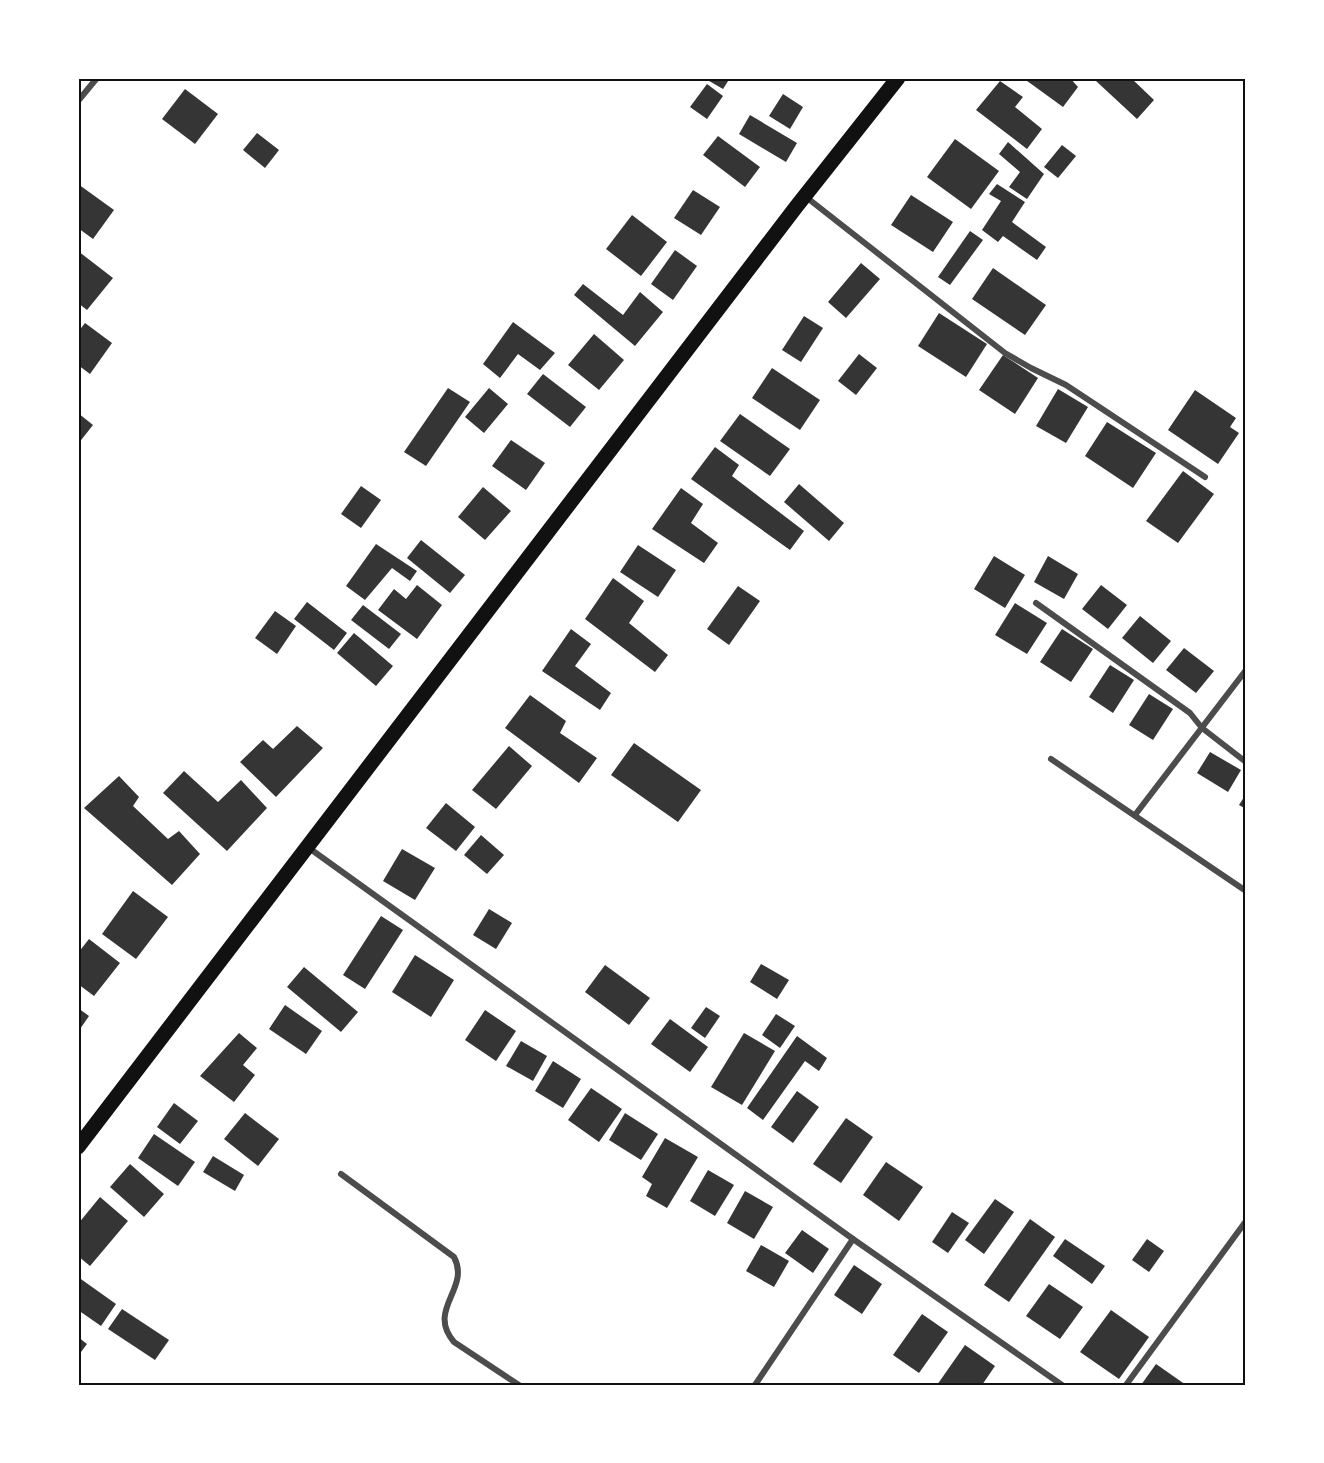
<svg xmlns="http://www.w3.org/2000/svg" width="1324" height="1463" viewBox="0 0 1324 1463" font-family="Quicksand,sans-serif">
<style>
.building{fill:#353535}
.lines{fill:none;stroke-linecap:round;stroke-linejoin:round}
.minor{stroke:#4c4c4c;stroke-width:6}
.trunk{stroke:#111;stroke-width:15}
.neatline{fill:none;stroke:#111;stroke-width:2}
</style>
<rect width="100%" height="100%" fill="#fff"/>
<g class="building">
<path d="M704 78H730L723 89Z"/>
<path d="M1023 78H1070L1078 87 1063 107Z"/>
<path d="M1099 78H1131L1154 100 1137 119 1096 81Z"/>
<path d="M1000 81 1023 97 1015 107 1042 129 1027 149 976 110Z"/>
<path d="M707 84 723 96 707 119 690 107Z"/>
<path d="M185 89 218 114 195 144 162 119Z"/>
<path d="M783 94 803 107 790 129 769 116Z"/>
<path d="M750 115 797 143 786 162 739 134Z"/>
<path d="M257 133 279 150 265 168 243 150Z"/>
<path d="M718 136 760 167 745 187 703 155Z"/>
<path d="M955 139 999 171 971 209 927 177Z"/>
<path d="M1008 142 1044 174 1027 199 1009 187 1020 172 999 154Z"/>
<path d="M1062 145 1076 156 1058 178 1044 167Z"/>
<path d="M78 184 114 210 93 239 78 228Z"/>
<path d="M997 184 1025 202 1012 222 1046 247 1037 260 1003 236 998 242 982 230 1001 201 989 194Z"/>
<path d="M693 190 720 207 701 235 674 218Z"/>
<path d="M911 195 953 222 933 252 891 225Z"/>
<path d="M632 215 667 242 641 276 606 249Z"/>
<path d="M970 231 983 240 950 285 938 277Z"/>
<path d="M675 250 697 266 673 300 651 284Z"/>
<path d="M78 251 113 278 87 310 78 303Z"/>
<path d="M861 263 880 279 846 318 828 302Z"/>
<path d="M993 268 1046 305 1025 335 972 299Z"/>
<path d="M583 284 623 315 640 292 663 312 635 346 574 295Z"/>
<path d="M939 313 987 344 966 377 918 346Z"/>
<path d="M804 316 823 328 801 362 782 350Z"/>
<path d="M513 322 555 353 540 370 518 354 500 378 483 364Z"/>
<path d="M85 323 112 343 90 374 78 365V332Z"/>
<path d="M594 334 624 360 599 390 568 365Z"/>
<path d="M859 354 877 368 856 395 838 381Z"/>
<path d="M1003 355 1038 378 1015 414 979 390Z"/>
<path d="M772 368 820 400 800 430 752 398Z"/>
<path d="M543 374 586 407 570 427 527 394Z"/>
<path d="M448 388 470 402 426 466 404 452Z"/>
<path d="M489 388 508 404 484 433 465 417Z"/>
<path d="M1058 389 1088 407 1066 443 1036 426Z"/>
<path d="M1195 390 1236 418 1230 427 1239 433 1218 464 1168 430Z"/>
<path d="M78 413 93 425 78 444Z"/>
<path d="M740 414 790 449 770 476 720 441Z"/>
<path d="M1107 422 1156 453 1133 488 1085 456Z"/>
<path d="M511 440 545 463 526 490 492 466Z"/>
<path d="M715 447 739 465 732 476 804 531 790 550 691 479Z"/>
<path d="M1183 471 1214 494 1178 543 1146 521Z"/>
<path d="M799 484 844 523 829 541 784 502Z"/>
<path d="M361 486 381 500 361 528 341 514Z"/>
<path d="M483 487 511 511 485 540 458 517Z"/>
<path d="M681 488 703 504 691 523 718 543 704 563 652 529Z"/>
<path d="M421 540 465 575 450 593 407 558Z"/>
<path d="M376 544 417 571 410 581 392 568 365 600 346 586Z"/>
<path d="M638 545 676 570 658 597 620 572Z"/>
<path d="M994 556 1025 575 1005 608 974 589Z"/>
<path d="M1048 556 1078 574 1064 599 1034 582Z"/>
<path d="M613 578 644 601 629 623 668 655 655 672 585 619Z"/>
<path d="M417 585 442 605 417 639 378 610 394 589 406 599Z"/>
<path d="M1101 585 1127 605 1108 629 1082 609Z"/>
<path d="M738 586 760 601 729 645 707 629Z"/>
<path d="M307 602 347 633 334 650 294 619Z"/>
<path d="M1015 603 1047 623 1027 654 995 635Z"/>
<path d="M363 605 401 634 389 649 351 620Z"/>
<path d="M275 611 296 626 277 654 255 638Z"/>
<path d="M1140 616 1171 641 1153 663 1122 638Z"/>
<path d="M571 629 591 644 575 666 611 693 600 710 542 671Z"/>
<path d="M1062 629 1093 649 1071 682 1040 662Z"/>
<path d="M354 633 393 666 376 686 337 653Z"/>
<path d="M1184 648 1214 671 1196 693 1166 670Z"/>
<path d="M1110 665 1134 680 1113 713 1089 697Z"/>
<path d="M1149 694 1173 709 1153 740 1129 725Z"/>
<path d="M530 695 566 721 560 733 597 758 579 783 505 728Z"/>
<path d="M297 726 323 748 276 797 240 762 263 740 273 749Z"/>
<path d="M634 743 701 790 678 822 611 775Z"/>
<path d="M509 746 532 766 496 809 472 790Z"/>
<path d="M1210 752 1241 770 1228 792 1197 773Z"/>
<path d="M184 771 218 802 241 780 267 808 227 851 163 793Z"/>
<path d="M119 776 139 797 133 806 168 839 179 831 200 854 172 885 84 808Z"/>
<path d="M1246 794V809L1239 805Z"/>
<path d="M446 803 475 827 456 851 426 828Z"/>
<path d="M481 835 504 855 487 874 464 855Z"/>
<path d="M402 849 435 868 415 900 383 881Z"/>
<path d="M133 891 168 917 136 959 102 934Z"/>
<path d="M489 909 512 923 496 949 473 935Z"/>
<path d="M381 916 403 930 365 989 343 975Z"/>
<path d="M89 939 120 963 94 996 78 984V953Z"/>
<path d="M415 955 454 980 431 1017 392 992Z"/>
<path d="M761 964 789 980 777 999 750 982Z"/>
<path d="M605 965 650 998 629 1025 585 992Z"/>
<path d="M304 967 358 1012 341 1032 287 987Z"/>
<path d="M285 1005 322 1031 306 1054 269 1029Z"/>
<path d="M706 1007 720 1016 705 1038 691 1028Z"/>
<path d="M78 1008 89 1016 78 1032Z"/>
<path d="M485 1010 516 1031 496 1061 465 1040Z"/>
<path d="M776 1014 795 1026 780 1048 762 1035Z"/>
<path d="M670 1019 708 1047 690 1072 651 1044Z"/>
<path d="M239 1033 257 1048 243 1065 255 1075 234 1102 200 1076Z"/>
<path d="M744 1033 775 1051 742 1105 711 1087Z"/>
<path d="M797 1036 827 1058 819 1071 805 1061 763 1120 747 1108Z"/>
<path d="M521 1041 547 1056 533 1081 506 1066Z"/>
<path d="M553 1061 581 1079 563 1108 535 1091Z"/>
<path d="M591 1088 622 1109 599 1142 568 1120Z"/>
<path d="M797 1091 819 1107 793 1143 771 1127Z"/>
<path d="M174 1103 198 1121 180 1144 157 1127Z"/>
<path d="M245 1113 279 1139 258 1166 224 1139Z"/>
<path d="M625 1113 658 1134 641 1160 609 1140Z"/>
<path d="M846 1118 873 1137 841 1183 813 1164Z"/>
<path d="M154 1134 195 1162 178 1186 138 1158Z"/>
<path d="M665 1138 698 1157 667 1208 646 1196 652 1184 642 1177Z"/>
<path d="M213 1156 244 1175 235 1191 203 1172Z"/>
<path d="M886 1162 923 1187 899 1221 863 1195Z"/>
<path d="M130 1164 164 1194 144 1217 110 1187Z"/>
<path d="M708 1170 734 1185 715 1216 690 1201Z"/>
<path d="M745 1191 773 1207 754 1239 727 1223Z"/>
<path d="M100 1197 128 1221 90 1266 78 1256V1224Z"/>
<path d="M995 1199 1014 1212 984 1254 965 1240Z"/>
<path d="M952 1212 969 1223 948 1253 932 1242Z"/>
<path d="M1030 1219 1055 1237 1009 1302 984 1285Z"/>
<path d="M802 1230 829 1249 813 1273 785 1253Z"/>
<path d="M1065 1239 1105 1266 1092 1284 1053 1256Z"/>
<path d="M1147 1239 1164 1251 1149 1272 1132 1260Z"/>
<path d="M761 1245 789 1261 774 1287 746 1271Z"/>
<path d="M854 1265 882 1284 862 1314 834 1295Z"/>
<path d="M78 1277 116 1304 101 1326 78 1310Z"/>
<path d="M1049 1284 1083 1307 1060 1339 1026 1316Z"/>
<path d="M122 1309 169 1340 155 1360 108 1329Z"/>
<path d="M1111 1310 1149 1337 1119 1379 1080 1352Z"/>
<path d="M922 1314 948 1332 919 1373 893 1355Z"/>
<path d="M78 1337 87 1344 78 1356Z"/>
<path d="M965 1345 995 1366 982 1385H937Z"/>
<path d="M1156 1364 1186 1385H1141Z"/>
</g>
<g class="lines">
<g class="minor">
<path d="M78 101 97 78"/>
<path d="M806 197 1005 353 1031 368 1066 385 1205 477"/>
<path d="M1036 603 1190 713 1202 728 1246 762"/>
<path d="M1051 759 1246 891"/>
<path d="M1135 815 1246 670"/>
<path d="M309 848 853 1239 1062 1385"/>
<path d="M341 1174 454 1257C471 1289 426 1309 454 1342L519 1385"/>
<path d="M755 1385 853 1239"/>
<path d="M1126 1385 1246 1221"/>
</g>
<path class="trunk" d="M78 1147 796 207 898 78"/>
</g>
<rect width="1324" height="1463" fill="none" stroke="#ffffff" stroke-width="159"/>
<rect x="80" y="80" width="1164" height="1304" class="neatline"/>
</svg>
